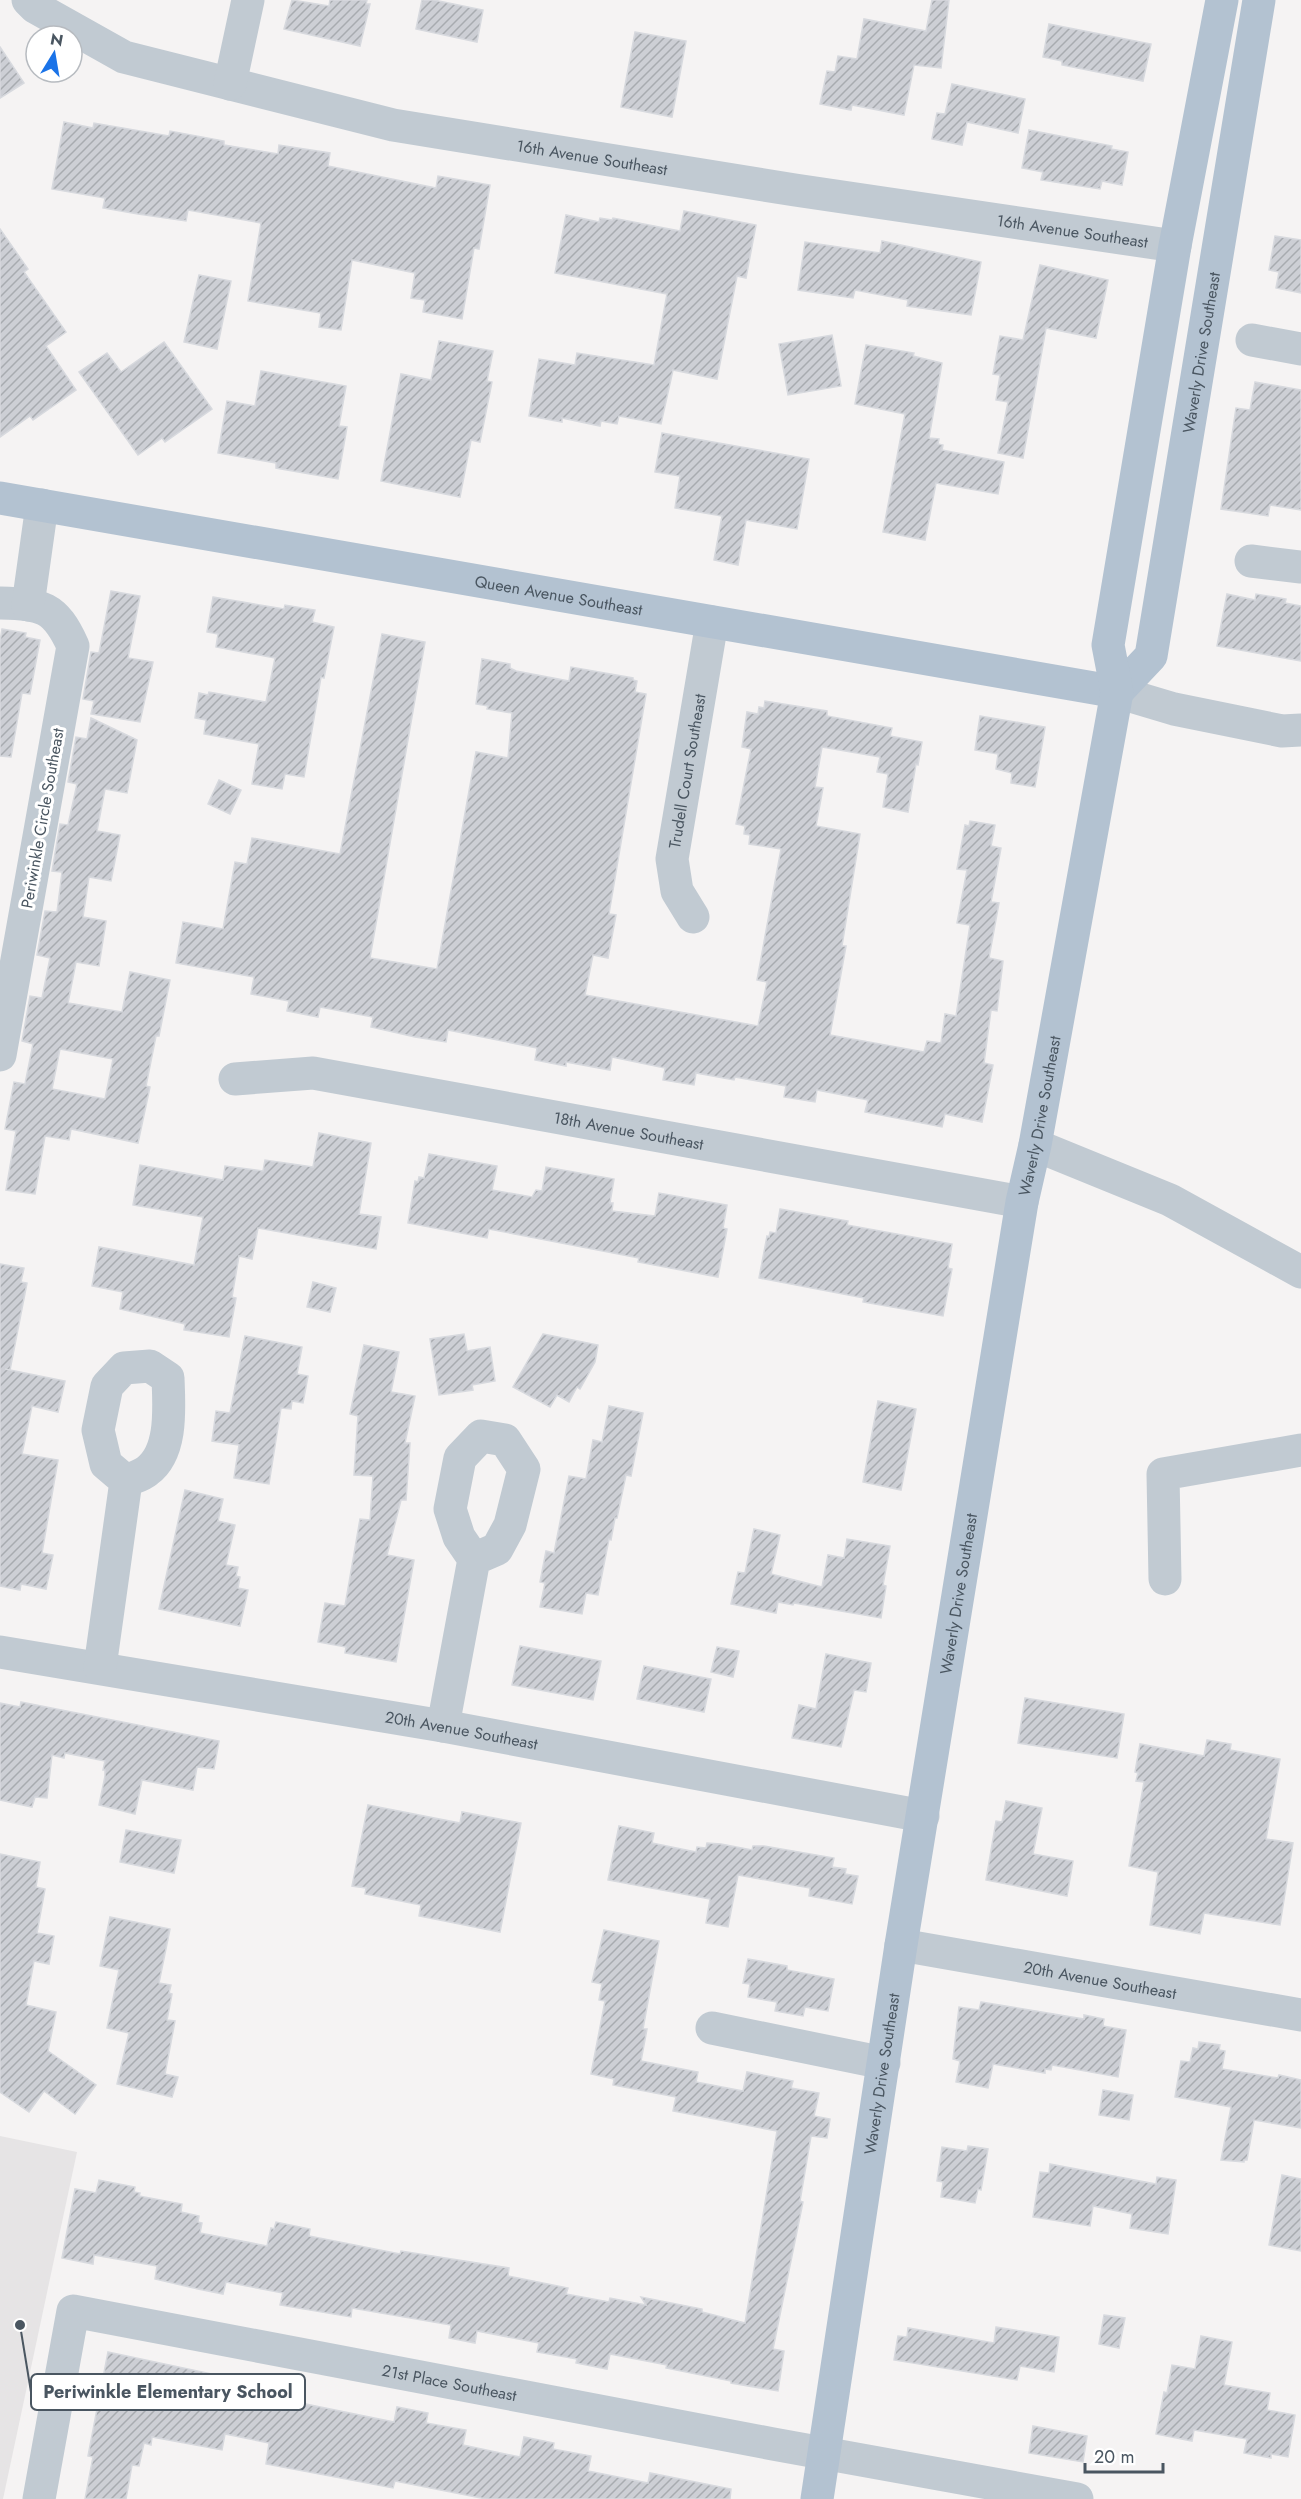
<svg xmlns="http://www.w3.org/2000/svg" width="1301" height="2499" viewBox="0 0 1301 2499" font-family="Jost,sans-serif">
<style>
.education{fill:#e6e4e5}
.building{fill:url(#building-hatch);stroke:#d7d9de;stroke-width:1.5;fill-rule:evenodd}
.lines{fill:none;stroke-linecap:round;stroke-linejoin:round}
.minor{stroke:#c1cad2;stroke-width:33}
.major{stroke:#b3c2d1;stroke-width:33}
.labels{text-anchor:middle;stroke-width:6;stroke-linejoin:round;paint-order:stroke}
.street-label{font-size:16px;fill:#4a5661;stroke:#fff}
.leader{fill:none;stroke:#4a5661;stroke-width:2}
.callout-dot{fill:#4a5661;stroke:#fff;stroke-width:2}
.callout{fill:#fff;stroke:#4a5661;stroke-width:2}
.callout-label{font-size:18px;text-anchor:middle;font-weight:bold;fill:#4a5661}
</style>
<defs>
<pattern id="building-hatch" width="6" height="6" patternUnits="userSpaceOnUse" patternTransform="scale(1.5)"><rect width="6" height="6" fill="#cdcfd5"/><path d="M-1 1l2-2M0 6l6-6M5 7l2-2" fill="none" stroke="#a8abb0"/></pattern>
</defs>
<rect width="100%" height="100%" fill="#f5f3f3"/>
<path class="education" d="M0 2136 77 2152 3 2499H0Z"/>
<g class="building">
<path d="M292 0 329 6 330 0H367L366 4H370L360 46 284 29Z"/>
<path d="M422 0H434L483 10 477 42 416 29Z"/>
<path d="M932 0H949L941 68 914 65 904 115 852 105 851 110 820 104 827 71 835 72 838 56 857 59 864 19 926 31Z"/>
<path d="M1049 24 1151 44 1143 81 1062 65V61L1043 57Z"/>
<path d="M635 32 686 41 672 117 621 107Z"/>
<path d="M0 47 24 83 0 98Z"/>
<path d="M952 84 1025 99 1018 133 967 122 962 145 932 139 937 113 945 114Z"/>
<path d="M64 122 93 128 94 123 169 136 170 131 224 141V145L278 154 279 145 330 153 328 166 436 188 438 176 490 185 479 249 474 248 462 319 423 312 425 300 411 298 415 273 352 260 341 330 319 327 321 313 248 301 261 223 188 210 186 221 138 214 103 208 105 198 52 189Z"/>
<path d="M1029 130 1112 146 1111 149 1128 152 1122 185 1102 181 1100 189 1041 180 1043 172 1022 168Z"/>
<path d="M684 211 756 225 746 278 737 276 717 379 673 370 661 424 619 416 617 424 601 421 600 426 562 418V422L529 416 539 359 575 365 577 353 654 365 667 294 555 273 566 215 599 222 600 218 612 220 613 218 680 231Z"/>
<path d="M0 229 28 269 24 272 66 332 46 346 76 390 33 420 30 416 0 437Z"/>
<path d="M1275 236 1301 240V293L1276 288 1279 272 1269 270Z"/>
<path d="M882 241 981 262 971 315 907 306 908 300 855 290 853 298 798 290 805 242 880 253Z"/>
<path d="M1040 265 1108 280 1096 338 1046 328 1023 458 998 453 1008 402 996 400 1000 375 993 374 1000 336 1023 340Z"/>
<path d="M199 275 231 281 217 349 184 342Z"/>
<path d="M832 335 841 386 788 395 779 344Z"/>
<path d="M439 341 493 351 487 381 492 382 480 442 471 440 460 497 381 481 401 374 431 380Z"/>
<path d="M164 342 212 409 165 442 162 438 138 455 79 372 107 353 121 372Z"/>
<path d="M866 345 914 353 913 356 942 363 929 438 939 439 938 444 943 445 942 450 1004 462 998 494 936 483 925 540 883 532 905 414 855 404Z"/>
<path d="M261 371 346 386 339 426 347 427 338 479 276 468V463L218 453 227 401 255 406Z"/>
<path d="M1255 382 1301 390V510L1270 505 1268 516 1221 509 1236 408 1250 410Z"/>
<path d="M662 433 809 459 797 529 746 520 738 565 714 560 722 516 675 508 680 476 655 472Z"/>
<path d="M111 591 140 596 128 658 153 662 140 722 91 714 94 701 83 699 91 652 99 653Z"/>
<path d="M1227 594 1255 600 1256 594 1286 599 1285 603 1301 606V661L1217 646Z"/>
<path d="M213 597 284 609 285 605 315 610 312 622 334 627 324 678 321 677 304 777 285 774 282 789 252 784 259 744 204 734 206 720 195 718 199 693 208 695 209 692 266 702 275 658 216 647 218 634 207 632Z"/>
<path d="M2 629 26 633 25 637 40 640 30 694 22 693 11 757 0 756V642Z"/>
<path d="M382 634 425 642 370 958 437 969 476 752 508 758 512 713 487 709 488 706 476 704 482 659 510 664V668L516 671 569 681 571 667 633 678V680L637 681 635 692 646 694 609 914 616 915 608 958 593 955 585 995 758 1026 767 982 757 980 781 849 749 844 750 835 744 834 745 826 736 824 751 749 742 747 747 712 758 714 759 707 764 708 765 701 827 711V716L892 728 890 736 922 742 918 765 916 764 908 812 883 807 888 774 877 772 880 757 822 747 815 787 823 788 816 826 860 834 842 946H846L830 1035 924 1052 927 1041 941 1043 945 1014 956 1016 970 925 957 923 967 870 957 869 965 825 969 826 970 821 995 825 991 846 1001 848 991 902 999 903 989 958 1003 961 997 1011 991 1010 984 1063 993 1065 982 1122 945 1114 942 1127 865 1112 868 1100 817 1090 815 1102 784 1097 786 1086 735 1077 734 1080 696 1073 694 1085 663 1080 665 1068 612 1057 610 1070 566 1062V1066L535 1060 537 1048 448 1030 446 1042 415 1037 371 1027 373 1017 320 1007 318 1017 287 1011 289 1001 251 994 254 977 176 963 183 922 223 929 235 862 247 864 252 838 340 854Z"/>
<path d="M980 716 1045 727 1035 787 1011 783 1012 773 996 769 998 754 975 750Z"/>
<path d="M91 718 137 740 127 793 105 789 97 831 120 835 111 881 89 877 83 917 106 921 99 966 76 962 68 1003 122 1012 130 972 170 980 159 1036H156L146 1086 150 1087 138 1143 71 1129 69 1140 45 1136 35 1194 6 1190 16 1131 5 1129 14 1082 25 1084 33 1044 22 1041 30 996 42 998 50 958 37 955 45 911 57 912 62 872 52 871 60 824 68 825 77 784 68 782 76 737 87 739ZM60 1049 113 1059 105 1099 52 1089Z"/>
<path d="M219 780 241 790 230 814 208 804Z"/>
<path d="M319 1133 371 1143 359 1214 381 1217 376 1249 258 1228 252 1259 239 1256 232 1297 236 1298 229 1337 184 1330 185 1324 120 1309 123 1292 92 1286 99 1247 194 1265 203 1217 133 1205 140 1165 223 1180 225 1166 263 1171 265 1160 313 1167Z"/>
<path d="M429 1154 497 1166 492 1190 532 1197 536 1190 542 1191 546 1167 614 1179 610 1203H613L612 1211 655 1216 659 1193 727 1205 723 1228 727 1229 718 1277 638 1262 639 1258 489 1229 487 1238 408 1223 415 1181 418 1182 419 1177 424 1178Z"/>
<path d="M780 1209 848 1221 847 1225 952 1244 948 1268 952 1269 943 1316 863 1302 864 1298 759 1278 767 1236 769 1237 770 1232 776 1233Z"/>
<path d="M0 1264 24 1268 21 1282 27 1283 10 1370 5 1369 65 1381 58 1412 32 1406 22 1454 58 1460 42 1553 53 1555 46 1589 21 1584 20 1590 0 1586Z"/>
<path d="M313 1282 336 1288 330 1312 307 1307Z"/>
<path d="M464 1334 467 1351 490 1347 495 1381 472 1385 473 1390 439 1395 430 1339Z"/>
<path d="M543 1334 598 1345 595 1362 580 1389 577 1387 569 1402 557 1395 550 1407 513 1387Z"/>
<path d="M245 1336 302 1347 297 1374 308 1376 303 1403 292 1401 291 1409 281 1408 269 1484 234 1478 239 1445 212 1441 216 1411 230 1413Z"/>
<path d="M364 1345 399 1352 391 1392 415 1396 405 1443H410L406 1500H401L387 1555 414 1560 396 1662 345 1653 346 1647 318 1642 325 1603 345 1606 360 1519 370 1520 373 1476 354 1475 358 1416 350 1414Z"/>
<path d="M878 1401 916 1409 901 1490 863 1482Z"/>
<path d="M609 1406 643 1413 631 1476 626 1475 617 1518H615L611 1540 609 1539 598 1595 586 1593 582 1614 540 1607 545 1583 540 1582 546 1551 554 1553 569 1476 586 1479 593 1440 602 1442Z"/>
<path d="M185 1490 223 1499 218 1521 235 1525 226 1565 238 1567 236 1576 240 1577 238 1588 248 1590 240 1626 159 1609Z"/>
<path d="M754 1529 780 1535 771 1574 822 1587 828 1555 844 1558 847 1539 890 1546 883 1585 886 1586 881 1618 794 1603 793 1605 778 1602 776 1613 731 1604 738 1572 745 1573Z"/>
<path d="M520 1646 601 1661 593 1700 512 1685Z"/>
<path d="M717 1647 739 1651 733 1677 711 1672Z"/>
<path d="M826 1654 871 1663 866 1692 854 1690 841 1747 792 1738 799 1705 816 1709Z"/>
<path d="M644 1666 711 1679 704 1712 637 1699Z"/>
<path d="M1025 1698 1124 1714 1117 1758 1018 1743Z"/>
<path d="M21 1702 219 1741 214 1769 197 1767 193 1790 142 1780 135 1814 99 1805 105 1776V1770H103L105 1761 65 1753 64 1758 52 1755 47 1798 35 1797 32 1807 0 1800V1703L20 1707Z"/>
<path d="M1207 1740 1231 1744 1230 1750 1280 1759 1266 1839 1293 1843 1280 1925 1204 1913 1200 1934 1150 1925 1158 1872 1129 1866 1144 1782 1136 1781 1138 1773 1135 1772 1140 1744 1204 1756Z"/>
<path d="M1006 1801 1042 1808 1033 1854 1073 1861 1067 1896 986 1880 996 1821 1002 1822Z"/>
<path d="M368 1805 460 1823 462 1812 521 1823 500 1932 419 1916 421 1905 365 1894 366 1888 352 1886Z"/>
<path d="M619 1826 654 1833 652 1843 696 1852 697 1847 706 1848 707 1843 721 1844 752 1850 753 1846H764L834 1858 832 1867 846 1869 845 1874 858 1876 852 1904 809 1896 810 1888 738 1875 728 1927 706 1923 710 1899 608 1880Z"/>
<path d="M126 1830 181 1840 174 1873 120 1862Z"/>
<path d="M0 1854 40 1862 36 1887 45 1889 37 1933 54 1936 49 1964 34 1961 26 2005 56 2012 48 2051 96 2085 75 2114 44 2091 29 2112 0 2092Z"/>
<path d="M110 1917 170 1929 159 1983 171 1985 169 1993 172 1994 167 2020 175 2021 165 2074 178 2077 172 2097 117 2084 129 2033 107 2028 119 1970 100 1966Z"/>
<path d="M604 1930 659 1941 643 2029H647L641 2061 698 2072 696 2082 743 2091 747 2072 793 2081 791 2088 819 2093 814 2116 830 2119 827 2138 811 2136 800 2201 803 2202 773 2349 784 2351 778 2391 731 2383V2381L666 2368 667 2365 610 2354 607 2369 576 2363 577 2359 537 2352 539 2343 477 2331 475 2343 449 2338 451 2325 352 2308 351 2317 280 2305 283 2293 226 2282 223 2294 198 2289 155 2279 157 2266 94 2255 93 2264 62 2258 75 2189 96 2193 99 2180 135 2187 134 2192 140 2193 139 2196 182 2204 181 2212 199 2216 198 2222 202 2223 200 2233 267 2246 271 2228 274 2229 276 2222 310 2229 309 2236 400 2254 401 2251 509 2268 508 2276 568 2288 566 2294 609 2302 610 2298 646 2305 641 2297 702 2309V2312L745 2323 777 2131 673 2111 676 2097 613 2085 614 2079 591 2074 605 2001 599 2000 602 1984 592 1982Z"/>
<path d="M748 1959 787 1966V1970L834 1979 828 2011 805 2007 803 2016 775 2011 777 2002 748 1997 750 1984 743 1983Z"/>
<path d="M981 2002 1084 2019V2015L1104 2019 1103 2026 1126 2030 1118 2077 1052 2065 1051 2070 1045 2069V2073L993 2064 988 2088 956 2082 960 2061 953 2059 959 2007 979 2010Z"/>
<path d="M1199 2042 1220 2045 1219 2050 1225 2051 1222 2069 1278 2078 1279 2075 1301 2080V2128L1254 2120 1247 2160H1244V2162L1221 2160 1231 2107 1175 2097 1181 2061 1190 2062 1193 2048 1198 2049Z"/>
<path d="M1103 2090 1133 2095 1129 2120 1099 2115Z"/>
<path d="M968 2146 988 2149 981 2190 978 2189 975 2203 941 2197 943 2182 937 2181 942 2147 967 2151Z"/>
<path d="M1050 2164 1156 2184 1157 2177 1176 2180 1168 2234 1130 2228 1132 2214 1093 2206 1090 2226 1033 2217 1040 2172 1049 2173Z"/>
<path d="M1282 2175 1301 2179V2251L1269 2245Z"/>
<path d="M1104 2315 1125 2318 1119 2348 1099 2344Z"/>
<path d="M996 2327 1059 2337 1054 2372 1020 2366 1017 2380 894 2360 898 2336 907 2337 908 2328 994 2343Z"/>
<path d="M1201 2336 1232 2342 1224 2385 1270 2393 1267 2410 1295 2415 1288 2457 1271 2454V2458L1244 2453 1247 2439 1194 2430 1192 2441 1156 2434 1164 2392 1167 2393 1172 2365 1195 2369Z"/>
<path d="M108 2352 212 2374 209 2392 262 2402 265 2389 293 2395 291 2401 394 2422 397 2407 428 2413 426 2423 466 2430 463 2445 520 2457 524 2437 554 2443 553 2449 591 2456 588 2471 648 2483 650 2473 731 2489 730 2499H486L395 2481 393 2488 266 2464 269 2443 225 2434 222 2450 152 2437 151 2445 144 2443 139 2466 132 2465 126 2499H85L93 2457 88 2456Z"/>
<path d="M1033 2426 1087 2436 1083 2462 1029 2453Z"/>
</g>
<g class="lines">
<g class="minor">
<path id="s1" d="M28 0 35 7 124 57 393 125 795 190 1175 246"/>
<path d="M230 84 248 0"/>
<path d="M1252 340 1301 349"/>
<path d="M1251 561 1301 567"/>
<path d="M0 603C42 604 55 606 73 646L0 1055"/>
<path d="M28 605 42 505"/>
<path d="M1117 692 1174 709 1282 731 1301 730"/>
<path id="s2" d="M693 917 677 891 672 859 712 622"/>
<path id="s3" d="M235 1079 313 1073 1022 1202"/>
<path d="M1035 1145 1170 1200 1301 1272"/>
<path d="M1165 1579 1163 1474 1301 1450"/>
<path id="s4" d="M0 1652 443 1726 923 1816"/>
<path d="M100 1667 126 1481 106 1464 98 1430 107 1386 124 1368 150 1366 168 1378C169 1407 173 1452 147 1471 141 1476 132 1478 126 1481"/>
<path d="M443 1726 474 1559 459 1537 450 1509 460 1458 481 1436 505 1440 524 1469 510 1525 497 1549 474 1559"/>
<path id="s5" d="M901 1945 1301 2015"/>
<path d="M712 2028 884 2063"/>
<path id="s6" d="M39 2499 73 2311 773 2444 1077 2499"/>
</g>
<g class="major">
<path id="s7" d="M0 498 1117 692"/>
<path id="s8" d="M1117 692 1151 656 1259 0"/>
<path id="s9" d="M817 2499 901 1945 1022 1202 1035 1145 1117 692 1108 645 1175 246 1222 0"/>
</g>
</g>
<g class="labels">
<g class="street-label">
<text dy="6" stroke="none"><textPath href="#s1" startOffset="591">16th Avenue Southeast</textPath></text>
<text dy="6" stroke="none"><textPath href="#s1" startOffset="1077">16th Avenue Southeast</textPath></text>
<text dy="6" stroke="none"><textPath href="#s8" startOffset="357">Waverly Drive Southeast</textPath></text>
<text dy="6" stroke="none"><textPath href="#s7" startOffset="567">Queen Avenue Southeast</textPath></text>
<text dy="6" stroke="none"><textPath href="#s2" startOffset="152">Trudell Court Southeast</textPath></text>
<text transform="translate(42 818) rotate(-80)" y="6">Periwinkle Circle Southeast</text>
<text dy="6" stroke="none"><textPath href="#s9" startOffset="1401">Waverly Drive Southeast</textPath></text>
<text dy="6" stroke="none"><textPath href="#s3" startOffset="399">18th Avenue Southeast</textPath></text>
<text dy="6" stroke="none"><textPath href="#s9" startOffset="916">Waverly Drive Southeast</textPath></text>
<text dy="6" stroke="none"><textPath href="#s4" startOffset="468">20th Avenue Southeast</textPath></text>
<text dy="6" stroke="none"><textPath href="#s5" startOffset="202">20th Avenue Southeast</textPath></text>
<text dy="6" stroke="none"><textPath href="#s9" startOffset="430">Waverly Drive Southeast</textPath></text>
<text dy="6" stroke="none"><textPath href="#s6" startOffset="574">21st Place Southeast</textPath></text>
</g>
</g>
<path class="leader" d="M20 2325L31 2392"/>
<circle class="callout-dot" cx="20" cy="2325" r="6"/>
<rect class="callout" x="31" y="2374" width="274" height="36" rx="6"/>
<g class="callout-label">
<text x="168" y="2398">Periwinkle Elementary School</text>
</g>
<g transform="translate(54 54) rotate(11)"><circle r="28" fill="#ffffff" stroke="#b7bbc0" stroke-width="1.5"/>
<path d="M0-4.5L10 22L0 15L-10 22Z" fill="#1a73e8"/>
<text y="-9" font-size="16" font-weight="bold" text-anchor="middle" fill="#4a5661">N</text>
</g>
<path d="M1085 2463v9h78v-9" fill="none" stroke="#4a5661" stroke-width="3"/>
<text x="1094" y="2463" font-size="18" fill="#4a5661" stroke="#ffffff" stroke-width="4.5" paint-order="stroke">20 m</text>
</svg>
